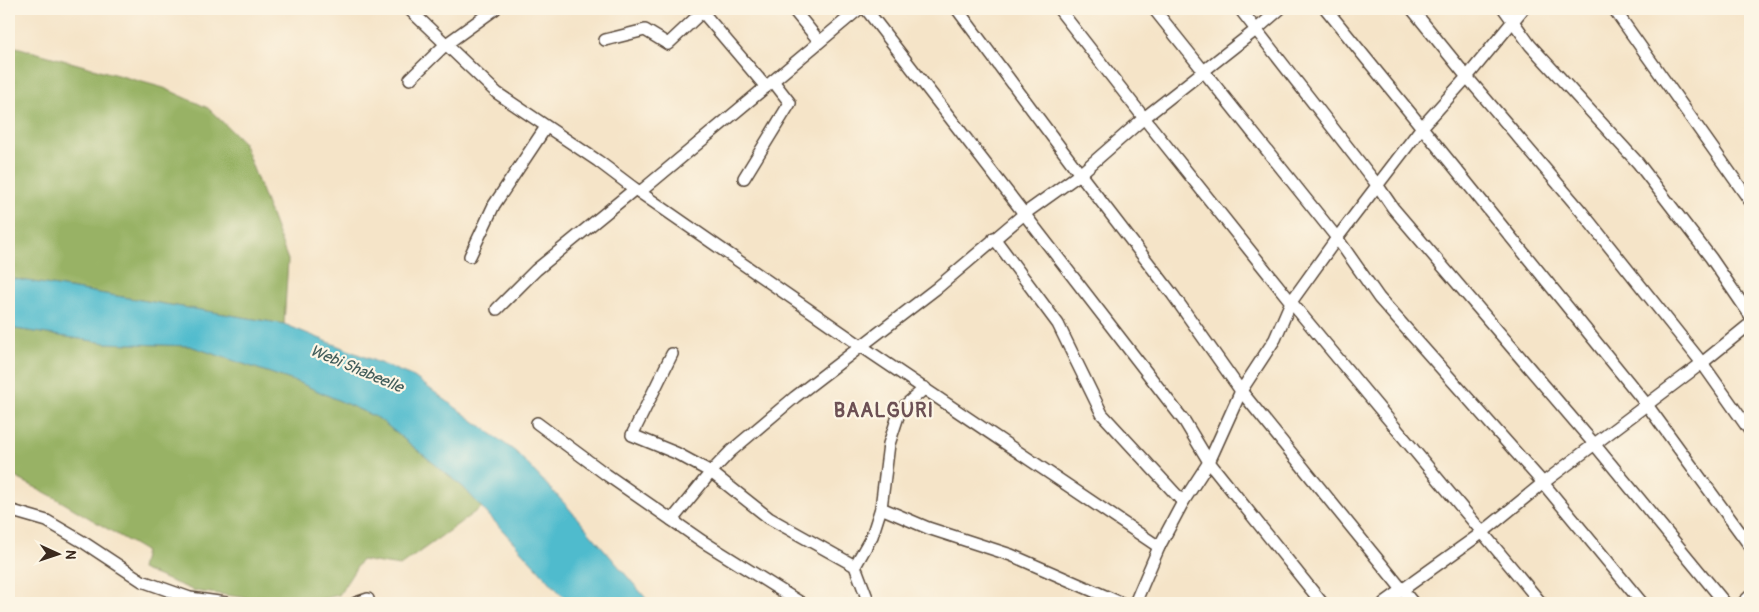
<svg xmlns="http://www.w3.org/2000/svg" width="1759" height="612" viewBox="0 0 1759 612" font-family="Pangolin,sans-serif">
<style>
.forest{fill:#98b265;stroke:#6a6e42}
.water{fill:#50bbcd;stroke:#467276}
.lines{fill:none;stroke-linecap:round;stroke-linejoin:round}
.street-casing{stroke:#574638;stroke-width:14}
.street{stroke:#fff;stroke-width:11}
.labels{text-anchor:middle;stroke-width:4.5;stroke-linejoin:round;paint-order:stroke}
.water-label{font-size:16px;font-style:italic;fill:#425d5b;stroke:#fcf5e5}
.district-label{font-size:20px;font-weight:bold;letter-spacing:1px;fill:#6c5054;stroke:#fcf5e5}
</style>
<rect width="100%" height="100%" fill="#fcf5e5"/>
<filter id="ink" filterUnits="userSpaceOnUse"><feTurbulence type="fractalNoise" baseFrequency=".02" numOctaves="2"/><feDisplacementMap in="SourceGraphic" scale="10" xChannelSelector="R" yChannelSelector="G"/><feConvolveMatrix kernelMatrix="1 2 1 2 8 2 1 2 1" color-interpolation-filters="sRGB"/></filter>
<filter id="wash" filterUnits="userSpaceOnUse"><feTurbulence type="fractalNoise" baseFrequency=".0096" numOctaves="4" result="noise"/><feDisplacementMap in="SourceGraphic" scale="20" xChannelSelector="R" yChannelSelector="G"/><feGaussianBlur stdDeviation="1.12" result="paint"/><feColorMatrix in="noise" values="0 0 0 0 0 0 0 0 0 0 0 0 0 0 0 0 0 1.4 0 .05"/><feComposite in="paint" operator="in"/></filter>
<g filter="url(#wash)">
<rect width="100%" height="100%" fill="#f5e4c8"/>
<g class="forest">
<path d="M9 45 164 88 208 108 243 142 288 260 284 324 9 278Z"/>
<path d="M9 328 106 343 190 346 300 383 378 418 463 487 482 507 400 566 361 560 339 595 304 603H287L195 591 141 569 145 551 52 496 9 474Z"/>
</g>
<path class="water" d="M9 278 284 324 414 377 516 452 566 505 650 603H569L463 487 378 418 300 383 190 346 106 343 9 328Z"/>
</g>
<g filter="url(#ink)">
<g class="lines">
<defs>
<g id="street">
<path d="M409 9 497 93 598 161 635 189 861 346 1159 547"/>
<path d="M700 9 766 87"/>
<path d="M793 9 819 41"/>
<path d="M866 9 1185 422 1209 462 1322 603"/>
<path d="M957 9 1080 174 1173 295 1241 391 1413 603"/>
<path d="M1059 9 1144 118 1291 302 1541 603"/>
<path d="M1154 9 1337 238 1379 298 1543 483 1642 603"/>
<path d="M1240 9 1378 186 1393 208 1595 445 1725 603"/>
<path d="M1326 9 1647 405 1750 546"/>
<path d="M1412 9 1467 77 1581 211 1702 363 1750 431"/>
<path d="M1504 9 1530 45 1638 163 1711 258 1750 315"/>
<path d="M1614 9 1750 201"/>
<path d="M605 40 645 30 668 44 702 12"/>
<path d="M410 79 445 45 495 9"/>
<path d="M744 178 790 103 773 81"/>
<path d="M640 192 859 9"/>
<path d="M994 238 1058 324 1102 414 1183 502"/>
<path d="M470 256 494 205 546 127"/>
<path d="M497 309 536 270 635 189"/>
<path d="M672 354 632 435 676 453 711 472 769 518 855 566 869 603"/>
<path d="M537 423 607 475 702 541 801 603"/>
<path d="M881 508 928 528 1011 555 1121 603"/>
<path d="M9 510 47 521 83 542 142 581 190 598 226 603"/>
<path d="M672 520 711 472 731 451 795 397 937 288 1024 214 1080 174 1144 118 1257 29 1280 9"/>
<path d="M855 566 872 536 881 508 889 444 900 410 925 388"/>
<path d="M356 603 368 599 367 603"/>
<path d="M1135 603 1159 547 1183 502 1209 462 1241 391 1275 339 1291 302 1337 238 1422 127 1467 77 1523 9"/>
<path d="M1384 603 1483 532 1543 483 1702 363 1750 324"/>
<path d="M1743 603 1750 596"/>
</g>
</defs>
<use href="#street" class="street-casing"/>
<use href="#street" class="street"/>
</g>
</g>
<g class="labels">
<g class="water-label">
<text transform="translate(357 368) rotate(23)" y="6">Webi Shabeelle</text>
</g>
<g class="district-label">
<text x="884" y="417">BAALGURI</text>
</g>
</g>
<rect width="1759" height="612" fill="none" stroke="#fcf5e5" stroke-width="30"/>
<g transform="translate(58 554) rotate(93)" stroke="#fcf5e5" stroke-width="4" paint-order="stroke">
<path d="M0-4L9 19L0 12L-9 19Z" fill="#3b2a1e"/>
<text y="-8" font-size="14" font-weight="bold" text-anchor="middle" fill="#3b2a1e">N</text>
</g>
</svg>
